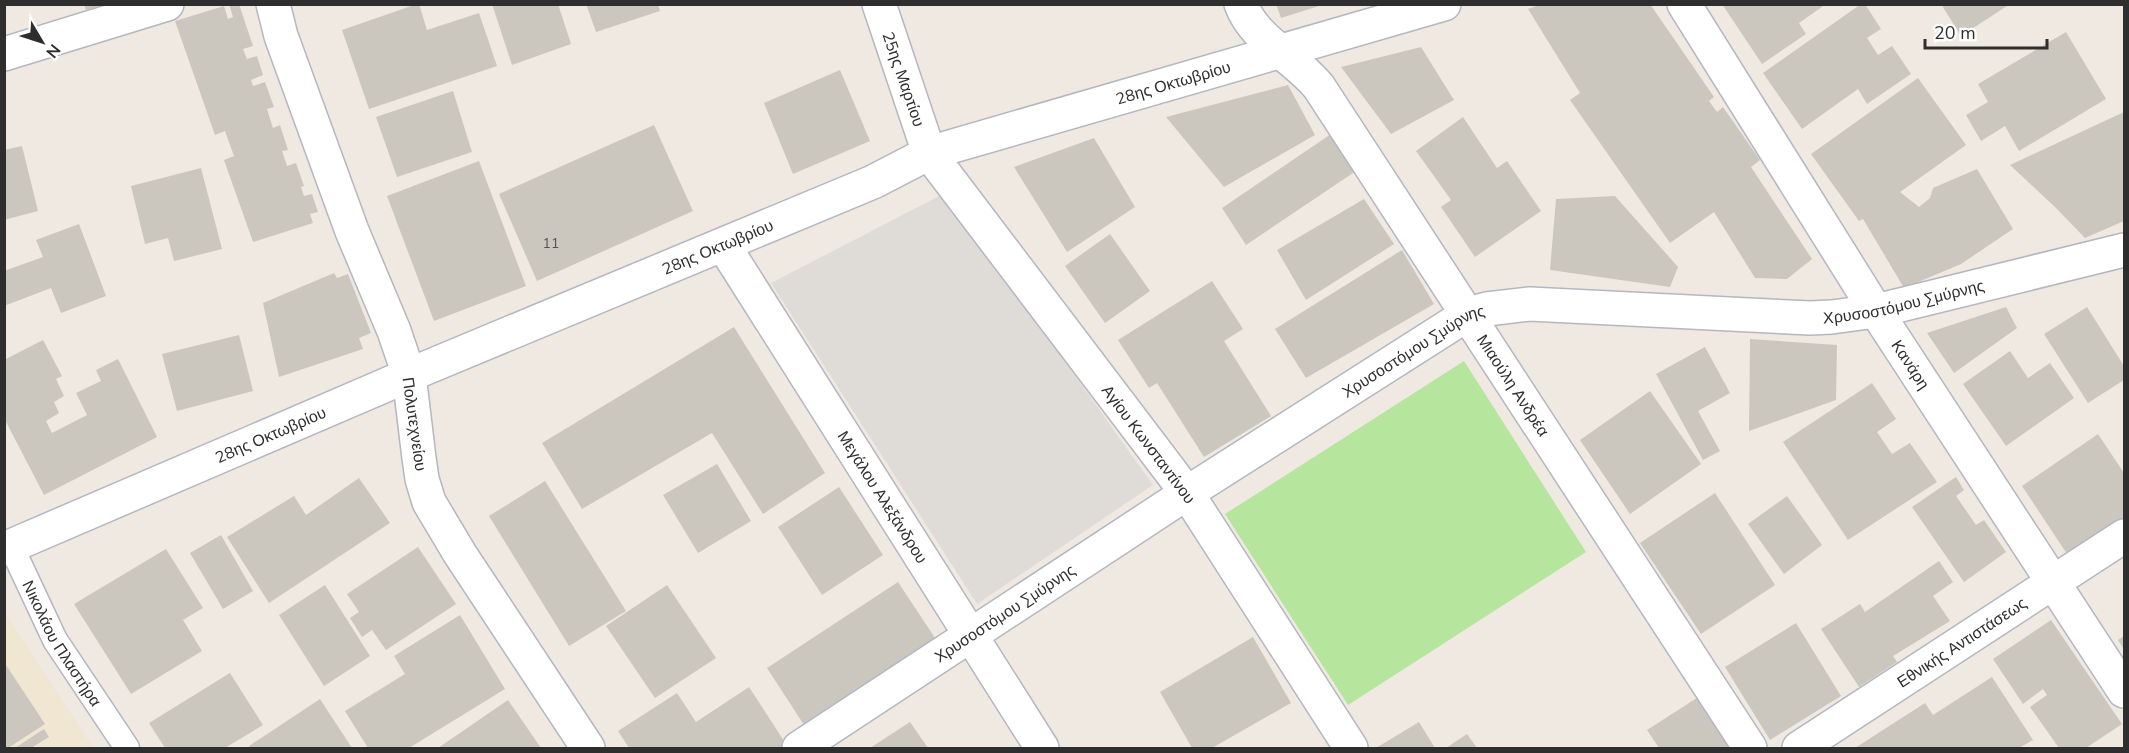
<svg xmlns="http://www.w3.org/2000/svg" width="2129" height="753" viewBox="0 0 2129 753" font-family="'Nunito Sans',sans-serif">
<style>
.education{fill:#f0e6d1}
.green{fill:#b6e59e}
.plaza{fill:#dfdcd8}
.building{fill:#cbc7bf}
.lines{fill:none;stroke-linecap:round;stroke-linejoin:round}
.pedestrian-casing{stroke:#b4b7c1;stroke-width:27}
.minor-casing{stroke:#b4b7c1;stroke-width:36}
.tertiary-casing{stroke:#b4b7c1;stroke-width:36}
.secondary-casing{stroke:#b4b7c1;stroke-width:36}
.pedestrian{stroke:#fff;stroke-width:24}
.minor{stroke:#fff;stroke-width:33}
.tertiary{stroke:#fff;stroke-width:33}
.secondary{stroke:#fff;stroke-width:33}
.labels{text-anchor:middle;stroke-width:6;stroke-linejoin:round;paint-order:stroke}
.number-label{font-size:14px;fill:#555452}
.street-label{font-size:16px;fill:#2e2e2e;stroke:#fff}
</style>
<rect width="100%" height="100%" fill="#efe9e1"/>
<path class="education" d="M5 612 93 748H5Z"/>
<path class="green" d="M1464 361 1586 552 1348 705 1225 514Z"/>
<path class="plaza" d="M945 193 1153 485 977 604 771 283Z"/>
<g class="building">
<path d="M84 4H103V5L86 10Z"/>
<path d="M229 4H239L253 46 243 49 247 59 257 56 263 75 251 80 253 86 265 82 274 107 267 109 273 128 280 125 288 150 282 151 287 166 296 163 304 186 301 187 304 196 312 194 318 212 310 214 313 223 253 242 224 160 234 156 225 131 215 135 175 21 224 6 228 19 233 17Z"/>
<path d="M417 4H419L427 30 479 13 497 66 369 109 342 30Z"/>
<path d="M492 4H558L571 44 512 65Z"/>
<path d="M586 4H658L660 11 596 32Z"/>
<path d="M1276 4H1322V5L1281 18Z"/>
<path d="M1542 4H1650L1714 97 1709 101 1717 112 1723 107 1760 160 1751 167 1812 259 1787 279 1755 278 1714 212 1670 243 1570 100 1580 93 1528 9Z"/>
<path d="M1722 4H1826L1799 23 1806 34 1762 64Z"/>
<path d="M1861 4H1865L1881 29 1867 38 1878 55 1892 46 1911 74 1867 104 1858 89 1802 129 1763 73Z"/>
<path d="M1941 4H2010L1961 36Z"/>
<path d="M2066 32 2106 99 2019 151 2005 126 1981 141 1966 115 1988 102 1978 84Z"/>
<path d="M1421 47 1454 100 1391 134 1341 67Z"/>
<path d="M840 70 870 141 793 174 764 103Z"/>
<path d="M1918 78 1966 145 1900 192 1919 207 1930 198 1933 188 1977 169 2013 229 1961 264 1904 288 1863 219 1859 221 1811 154Z"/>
<path d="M1288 85 1315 135 1224 187 1166 117Z"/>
<path d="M453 91 472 152 397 177 376 117Z"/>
<path d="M2124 112V221L2085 238 2056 208 2010 165Z"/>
<path d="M1463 117 1497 168 1507 161 1541 211 1475 257 1441 207 1451 200 1416 151Z"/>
<path d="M654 125 693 211 537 281 499 194Z"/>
<path d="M1331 134 1356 171 1246 245 1222 208Z"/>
<path d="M1094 138 1135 207 1067 252 1014 167Z"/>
<path d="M22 146 38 211 4 220V150Z"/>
<path d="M479 161 526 286 434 321 387 196Z"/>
<path d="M201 168 222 249 174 261 168 238 145 244 131 186Z"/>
<path d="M1615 196 1678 267 1670 287 1550 270 1556 199Z"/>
<path d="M1364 199 1394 244 1306 300 1277 250Z"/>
<path d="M79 224 106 296 61 313 51 288 4 306V271L43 257 36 240Z"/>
<path d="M1110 234 1150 291 1105 323 1065 266Z"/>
<path d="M1402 250 1434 304 1306 378 1275 329Z"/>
<path d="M334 273 337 278 348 274 371 333 359 338 363 349 279 377 263 303Z"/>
<path d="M1212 281 1243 329 1224 341 1271 416 1204 457 1157 383 1149 388 1118 340Z"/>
<path d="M2006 307 2017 328 1954 373 1927 333Z"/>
<path d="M2087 307 2124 366V380L2088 403 2044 334Z"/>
<path d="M734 327 825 473 763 514 712 433 582 509 542 443Z"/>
<path d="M239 335 253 391 177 411 162 354Z"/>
<path d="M1750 339 1837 345 1836 400 1749 431Z"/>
<path d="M43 340 62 376 56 379 64 396 54 402 59 413 46 421 52 433 87 415 76 393 101 381 96 370 118 359 157 437 44 495 4 418V360Z"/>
<path d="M1705 347 1730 393 1698 411 1720 451 1703 460 1656 374Z"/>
<path d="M2010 351 2028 378 2050 363 2074 398 2006 446 1963 384Z"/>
<path d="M1872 383 1896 419 1877 432 1892 454 1910 443 1937 482 1848 540 1783 442Z"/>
<path d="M1650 391 1701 464 1630 514 1580 440Z"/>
<path d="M2098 434 2124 473V529L2073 563 2022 486Z"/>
<path d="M717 464 751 521 698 553 663 495Z"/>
<path d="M1956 477 1964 490 1956 496 1976 525 1984 520 2006 552 1964 582 1912 507Z"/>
<path d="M359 478 390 523 269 603 227 537 294 496 306 515Z"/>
<path d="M545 481 626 611 569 646 489 516Z"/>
<path d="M839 487 883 555 822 595 778 527Z"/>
<path d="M1715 493 1775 585 1701 634 1640 543Z"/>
<path d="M1787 496 1822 545 1784 574 1748 524Z"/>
<path d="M221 535 253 591 223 609 190 553Z"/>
<path d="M418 547 456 604 386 650 372 630 362 637 350 618 359 612 347 594Z"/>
<path d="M166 549 203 608 183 620 202 651 131 694 74 604Z"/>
<path d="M1939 561 1953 582 1933 596 1950 621 1893 656 1897 662 1859 687 1821 629 1860 604 1865 612Z"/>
<path d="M898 582 935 638 804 725 767 668Z"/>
<path d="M325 585 370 656 324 686 279 615Z"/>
<path d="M667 585 716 658 655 698 606 626Z"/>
<path d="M460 615 505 689 409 748H368L345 711 405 674 394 656Z"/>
<path d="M2051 620 2122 724 2086 748H2059L2030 707 2047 695 2043 689 2023 704 1993 659Z"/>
<path d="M1796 623 1841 696 1770 740 1725 667Z"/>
<path d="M2124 636V650L2118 640Z"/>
<path d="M1253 637 1291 703 1212 748H1192L1160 692Z"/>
<path d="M4 662 45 724 8 748H4Z"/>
<path d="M230 673 263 725 225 748H165L149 723Z"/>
<path d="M1992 677 2033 740 2019 748H1855L1925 703 1933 715Z"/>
<path d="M749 687 786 744 779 748H629L618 731 677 693 696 722Z"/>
<path d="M1700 696 1735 748H1659L1647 730Z"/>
<path d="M320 699 352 748H250L249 746Z"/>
<path d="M508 700 541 748H438Z"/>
<path d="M910 722 928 748H870Z"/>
<path d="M1419 722 1435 748H1376Z"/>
<path d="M44 729 49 737 31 748H15Z"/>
<path d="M1467 734 1477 748H1446Z"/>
</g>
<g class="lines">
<defs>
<g id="pedestrian">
<path id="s1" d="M11 546 55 640 127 748"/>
</g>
<g id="minor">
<path id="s2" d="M1241 4C1254 40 1296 58 1319 87L1750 748"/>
<path id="s3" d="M1684 4 1876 311 2124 691"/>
<path d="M4 54 167 4"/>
<path id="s4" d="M724 246 1042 748"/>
<path id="s5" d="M4 549 409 375 394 331 352 231 281 36 273 4"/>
<path id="s6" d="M1351 748 1187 493 929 153 1444 4"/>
<path id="s7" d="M1799 748 2124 536"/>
</g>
<g id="tertiary">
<path id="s8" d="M799 748 1187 493 1468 314 1487 309 1530 304 1810 318 1832 317 1876 311 2124 250"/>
</g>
<g id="secondary">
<path id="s9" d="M588 748 460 554 429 502 422 479 419 458 409 375 873 182 929 153 879 4"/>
</g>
</defs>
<use href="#pedestrian" class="pedestrian-casing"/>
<use href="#minor" class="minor-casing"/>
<use href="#tertiary" class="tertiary-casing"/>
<use href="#secondary" class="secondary-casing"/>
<use href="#pedestrian" class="pedestrian"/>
<use href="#minor" class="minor"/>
<use href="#tertiary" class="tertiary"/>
<use href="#secondary" class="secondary"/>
</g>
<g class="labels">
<g class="number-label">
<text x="551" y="248">11</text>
</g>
<g class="street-label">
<text transform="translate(904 79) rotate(71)" y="6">25ης Μαρτίου</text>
<text dy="6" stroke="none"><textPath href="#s6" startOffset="984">28ης Οκτωβρίου</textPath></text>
<text dy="6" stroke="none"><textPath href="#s9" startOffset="756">28ης Οκτωβρίου</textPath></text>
<text dy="6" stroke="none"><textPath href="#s8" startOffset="1236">Χρυσοστόμου Σμύρνης</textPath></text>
<text dy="6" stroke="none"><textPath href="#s8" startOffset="732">Χρυσοστόμου Σμύρνης</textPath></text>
<text dy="6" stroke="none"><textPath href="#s3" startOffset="426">Κανάρη</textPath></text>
<text dy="6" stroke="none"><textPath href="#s2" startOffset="471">Μιαούλη Ανδρέα</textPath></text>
<text transform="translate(415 424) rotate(82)" y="6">Πολυτεχνείου</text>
<text dy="6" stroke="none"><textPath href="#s5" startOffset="290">28ης Οκτωβρίου</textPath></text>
<text transform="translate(1149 444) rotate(53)" y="6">Αγίου Κωνσταντίνου</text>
<text dy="6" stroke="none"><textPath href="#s4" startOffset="297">Μεγάλου Αλεξάνδρου</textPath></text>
<text dy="6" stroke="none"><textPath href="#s8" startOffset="246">Χρυσοστόμου Σμύρνης</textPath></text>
<text dy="6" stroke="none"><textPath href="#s1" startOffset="110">Νικολάου Πλαστήρα</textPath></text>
<text dy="6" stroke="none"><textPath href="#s7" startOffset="194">Εθνικής Αντιστάσεως</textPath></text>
</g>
</g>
<rect width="2129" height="753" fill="none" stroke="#2e2e2e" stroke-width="12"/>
<g transform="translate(42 42) rotate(129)" stroke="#ffffff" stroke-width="4.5" paint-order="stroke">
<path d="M0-4.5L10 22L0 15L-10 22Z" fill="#2e2e2e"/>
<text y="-9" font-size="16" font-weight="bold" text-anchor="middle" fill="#2e2e2e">N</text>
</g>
<path d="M1925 39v9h122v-9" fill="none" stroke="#2e2e2e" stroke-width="3"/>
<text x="1934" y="39" font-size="18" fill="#2e2e2e" stroke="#ffffff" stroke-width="4.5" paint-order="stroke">20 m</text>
</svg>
